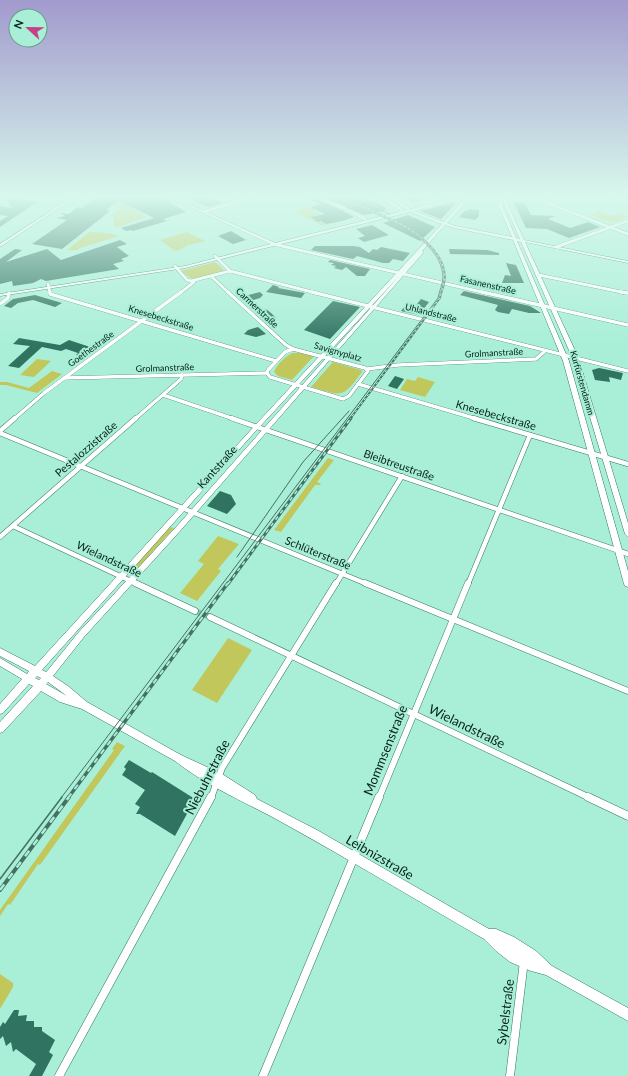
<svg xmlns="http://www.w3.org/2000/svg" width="628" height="1076" viewBox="0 0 628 1076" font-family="Lato,sans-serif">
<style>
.green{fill:#c1c75a}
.building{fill:#2f7360}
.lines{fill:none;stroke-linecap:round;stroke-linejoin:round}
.street-tunnel{stroke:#88c6b1;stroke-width:6;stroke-dasharray:6 3;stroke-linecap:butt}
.street-far4-casing{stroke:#327663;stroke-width:3.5}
.street-far3-casing{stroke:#327663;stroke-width:4}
.street-far2-casing{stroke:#327663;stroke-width:5.5}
.street-far1-casing{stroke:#327663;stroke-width:7}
.street-casing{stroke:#327663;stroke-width:9}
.secondary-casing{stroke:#327663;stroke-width:1}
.primary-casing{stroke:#327663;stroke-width:1}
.street-far4{stroke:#fff;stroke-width:3}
.street-far3{stroke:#fff;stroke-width:3.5}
.street-far2{stroke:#fff;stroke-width:4.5}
.street-far1{stroke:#fff;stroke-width:6}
.street{stroke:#fff;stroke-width:8}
.secondary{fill:#fff;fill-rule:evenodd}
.primary{fill:#fff;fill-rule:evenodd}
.tram-far1{stroke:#447163;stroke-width:1}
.tram{stroke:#447163;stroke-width:1.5}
.rail-far3-casing{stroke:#447163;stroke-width:2}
.rail-far2-casing{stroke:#447163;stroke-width:3}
.rail-far1-casing{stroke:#447163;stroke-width:3.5}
.rail-casing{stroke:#447163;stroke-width:4}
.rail-far3{stroke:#a9efd7;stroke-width:1;stroke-dasharray:2.5;stroke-linecap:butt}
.rail-far2{stroke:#a9efd7;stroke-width:1.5;stroke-dasharray:4;stroke-linecap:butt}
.rail-far1{stroke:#a9efd7;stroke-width:2;stroke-dasharray:5.5;stroke-linecap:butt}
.rail{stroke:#a9efd7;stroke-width:2.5;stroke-dasharray:7;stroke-linecap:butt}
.labels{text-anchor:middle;stroke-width:4;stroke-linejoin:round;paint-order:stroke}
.far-street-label{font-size:9px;fill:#05221a;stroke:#a9efd7}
.street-label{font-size:11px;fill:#05221a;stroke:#a9efd7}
.near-street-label{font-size:13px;fill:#05221a;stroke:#a9efd7}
</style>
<rect width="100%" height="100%" fill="#a9efd7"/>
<g class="green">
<path d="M122 203 130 207 143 203 149 205 134 210 147 217 115 228 113 216H110L118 210 116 207Z"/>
<path d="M310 207 314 209 311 211 321 215 312 217C315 222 321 221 326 224L337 222 323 226 295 212Z"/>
<path d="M599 211 611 216 618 213 628 217 612 223 591 215Z"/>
<path d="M89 232 109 233 119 236 80 248 77 250H67Z"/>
<path d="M187 232 205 241 190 245 186 242 189 245 184 247 181 245 184 248 175 251 160 240Z"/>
<path d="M215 262 226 272 192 279 181 271Z"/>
<path d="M292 353H301L314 356 292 380 278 376 274 372C276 365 285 357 292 353Z"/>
<path d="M37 359 51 361 34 377 20 375Z"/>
<path d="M333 362 361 370 362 372C342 399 343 396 311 387Z"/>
<path d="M52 371 62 374 37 393 6 385H0V382H7L29 388Z"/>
<path d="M418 377 435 382 425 397 400 390 407 379 415 381Z"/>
<path d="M328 458 334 460 317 482 321 484 320 485H315L281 532 274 530Z"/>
<path d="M170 527 174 528 134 572 130 571Z"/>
<path d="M218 536 239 544 218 569 221 571 197 601 180 593 204 564 198 561Z"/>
<path d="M228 638 252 650 217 703 192 690Z"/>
<path d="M117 742 125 746 40 865 38 864 10 905 8 904 0 916V910L114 750 112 749Z"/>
<path d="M0 974 13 983V987L0 1009Z"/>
</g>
<g class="building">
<path d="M100 195H157L173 202 170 203 186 212 163 219 167 221 133 231 131 230 126 231 121 228 154 218 119 201 106 210 110 211 62 249 32 244 67 220 57 218 65 216 60 213 69 214 78 207 82 208Z"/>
<path d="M182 195H206L223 203 208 207Z"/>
<path d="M319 195H356L387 208 384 209 386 211 364 215Z"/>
<path d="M399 195H432V196L413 202Z"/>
<path d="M309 196 341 210 354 217 342 221 326 224 321 221 318 222 311 217 325 214 310 207 321 204 306 198Z"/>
<path d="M13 198 37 202 0 227V221L8 216 0 215V206L12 208 6 199Z"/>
<path d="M518 202 525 203 531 215 555 216 548 219 570 228 588 222 600 227 569 238 547 229 526 228 514 203Z"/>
<path d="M456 203 441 219 420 211 455 202Z"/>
<path d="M470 209 479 210V216L475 220 459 217 465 211Z"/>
<path d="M408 215 410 216 435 227 420 241 383 223Z"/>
<path d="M372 225 389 235 364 242 358 238 365 236 356 229Z"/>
<path d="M231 231 246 240 233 244 218 236Z"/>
<path d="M120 240 127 244 117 247 129 256 121 259 124 261 113 264 119 269 46 281 41 279 33 283 13 286 12 281 0 284V259L15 249 22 250 6 262 47 249 61 260Z"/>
<path d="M315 246H353L360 247 369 253 373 249 377 250 381 247 410 253 403 261 393 259 389 263H383L357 256 353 259 311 250Z"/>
<path d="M449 249 487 250 499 253V255L450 254Z"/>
<path d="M330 260 370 269 365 276H357L346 267 342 270 334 268 336 266 331 265 334 263 328 262Z"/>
<path d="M506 263 516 265 524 283H502L505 275 511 276Z"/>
<path d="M273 285 279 287 278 288 305 293 301 298 266 292Z"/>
<path d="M464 291 530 306 541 313H529L512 309 509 314 498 312 495 310 498 305 460 295Z"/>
<path d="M260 292 263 295 260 298 246 302 241 297Z"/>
<path d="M35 295 62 303 55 307 33 300 18 303 11 308 4 306 13 299Z"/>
<path d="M421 299 429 302 419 315 401 311 405 306 414 308Z"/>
<path d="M333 301 360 307 330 339 304 330Z"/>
<path d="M266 309 271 313 276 318 268 320 257 311Z"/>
<path d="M258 327 266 334 256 337 244 334 248 330Z"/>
<path d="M19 338 60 345 69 340 90 347 93 345 100 347 82 360 75 358 79 356 76 355 78 353 66 349 61 351 42 347 19 368 8 366 30 346 13 344Z"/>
<path d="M599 368 623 373 621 380 609 377 610 382 595 380 592 370Z"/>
<path d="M395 376 404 379 397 389 388 386Z"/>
<path d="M220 491 231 495 236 504 227 514 207 506Z"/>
<path d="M129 760 151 773 152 772 195 799 175 836 140 814H136L140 807 135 804 145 790 122 775 126 769 124 767Z"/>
<path d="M14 1010H19L18 1016 27 1015 26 1021H34V1027H42V1031L55 1040 49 1052 53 1055 42 1076H29L36 1064 16 1049 13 1052 11 1042 6 1046 3 1036 0 1039V1027L3 1022 5 1024Z"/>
</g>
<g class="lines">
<path class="street-tunnel" d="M195 611 210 617"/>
<defs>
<g id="street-far4">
<path d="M312 195 342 207 365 219"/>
<path d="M378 195C388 199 393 205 402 210"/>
<path d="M388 195 408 209"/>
<path d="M527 195 628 234"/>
<path d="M607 195 628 202"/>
<path d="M203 212 259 195"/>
<path d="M273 244 486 293"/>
<path d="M556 247 628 221"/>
<path d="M215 256 230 271"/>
<path d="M175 266 187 280 191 281 230 271"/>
<path d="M230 271 316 293"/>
<path d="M539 275 626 293"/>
<path d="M212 277 229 293"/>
<path d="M48 284 50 293"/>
<path d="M180 293 194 282"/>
</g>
<g id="street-far3">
<path d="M50 292V294L276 361"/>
<path d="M228 292 286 345 293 349"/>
<path d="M312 292 628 371"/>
<path d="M482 292 628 325"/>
<path d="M621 292 628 293"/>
<path d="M0 304 8 298 9 293"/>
<path d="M293 349 365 368 368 371 349 396 343 399 270 377 267 373 268 370 285 352Z"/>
<path d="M367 369 398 365 536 359 545 351"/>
<path d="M64 378 267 373"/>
<path d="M358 384 477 419"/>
<path d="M163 395 234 419"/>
<path d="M14 419 44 393 181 292"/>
<path d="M135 419 181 379 182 375"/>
</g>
<g id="street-far2">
<path d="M231 418 628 554"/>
<path d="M473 418 628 464"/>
<path d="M0 431 15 418"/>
<path d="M0 433 367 584"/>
<path d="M13 526 137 584"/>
<path d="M0 537 136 418"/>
<path d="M336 584 402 476"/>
<path d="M468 584 530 435"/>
</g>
<g id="street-far1">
<path d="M135 583 195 611"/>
<path d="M365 583 628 691"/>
<path d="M210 617 590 798"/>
<path d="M211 798 222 768 336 583"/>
<path d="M379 798 468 583"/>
</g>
<g id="street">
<path d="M588 797 628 816"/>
<path d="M59 1076 211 797"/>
<path d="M263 1076 379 797"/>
<path d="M510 1076 524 961"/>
</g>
<g id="secondary">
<path d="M8 195H15L0 198V196Z"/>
<path d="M164 195H168L275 243 451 199 459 195H463L457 199 464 203 460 209 447 223 455 226 512 237 498 205 500 195H504L503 199 505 195H509L506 200 524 240 628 261V263L525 242 578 357 628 523V537L625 534 572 357 521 242 517 241 569 361 628 571V587L625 586 624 584 563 361 513 240 454 228 445 225 422 251H423V253L181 530 84 637 53 676 68 686 87 702 181 755 222 774 255 795 257 799 317 830 489 929H496L514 937 536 951 552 966 628 1008V1021L546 975 531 971 510 962 496 951 484 939C418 901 352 861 285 824 248 803 209 788 175 761L82 709 60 702 41 691 3 732 0 733V722L33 686 29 684 3 713 0 714V704L22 679 0 666V658L27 674 29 671 0 656V648L35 666 249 432 442 224 410 212 185 268 0 296V294L185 266 271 244ZM454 200 460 203 444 222 414 211ZM503 201 520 239 516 238 502 205ZM400 275 177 526 78 633 48 670 46 672 42 670 253 434ZM37 676 41 678 39 680 35 678ZM48 682 67 696 46 684Z"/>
</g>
<path id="primary" d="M75 195H79L0 247V244Z"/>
</defs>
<use href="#street-far4" class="street-far4-casing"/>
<use href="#street-far3" class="street-far3-casing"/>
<use href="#street-far2" class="street-far2-casing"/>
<use href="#street-far1" class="street-far1-casing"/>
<use href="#street" class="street-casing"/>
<use href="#secondary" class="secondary-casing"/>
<use href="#primary" class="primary-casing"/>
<use href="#street-far4" class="street-far4"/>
<use href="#street-far3" class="street-far3"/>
<use href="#street-far2" class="street-far2"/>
<use href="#street-far1" class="street-far1"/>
<use href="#street" class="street"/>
<use href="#secondary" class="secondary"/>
<use href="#primary" class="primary"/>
<g class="tram-far1">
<path d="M237 557 303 462 349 411"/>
<path d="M61 798 438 298C439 292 443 283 443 277 441 232 361 208 327 195"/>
</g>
<path class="tram" d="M0 879 62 797"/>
<defs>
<g id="rail-far3">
<path d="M330 195C365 208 443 231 445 277 445 283 441 292 440 298L350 419"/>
<path d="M348 195 370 203 389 214"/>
</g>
<path id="rail-far2" d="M228 584 351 418"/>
<path id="rail-far1" d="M68 798 228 583"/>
<path id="rail" d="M0 890 69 797"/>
</defs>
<use href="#rail-far3" class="rail-far3-casing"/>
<use href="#rail-far2" class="rail-far2-casing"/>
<use href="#rail-far1" class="rail-far1-casing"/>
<use href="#rail" class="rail-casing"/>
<use href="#rail-far3" class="rail-far3"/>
<use href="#rail-far2" class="rail-far2"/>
<use href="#rail-far1" class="rail-far1"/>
<use href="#rail" class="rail"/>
</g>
<linearGradient id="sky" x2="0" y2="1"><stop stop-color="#a29acd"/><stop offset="0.57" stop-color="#d8f8ed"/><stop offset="1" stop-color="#d8f8ed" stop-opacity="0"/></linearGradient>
<rect width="628" height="345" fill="url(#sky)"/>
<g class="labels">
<g class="far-street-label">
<text transform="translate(488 285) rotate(13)" y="3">Fasanenstraße</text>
<text transform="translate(257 308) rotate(43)" y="3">Carmerstraße</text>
<text transform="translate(431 313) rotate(14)" y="3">Uhlandstraße</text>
<text transform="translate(161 318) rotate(17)" y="3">Knesebeckstraße</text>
<text transform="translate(91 349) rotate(-36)" y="3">Goethestraße</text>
<text transform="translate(338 352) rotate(16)" y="3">Savignyplatz</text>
<text transform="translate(494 353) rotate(-3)" y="3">Grolmanstraße</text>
<text transform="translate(165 368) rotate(-2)" y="3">Grolmanstraße</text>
<text transform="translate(582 383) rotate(74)" y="3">Kurfürstendamm</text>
</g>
<g class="street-label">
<text transform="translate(496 415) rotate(16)" y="4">Knesebeckstraße</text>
<text transform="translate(86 449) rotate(-41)" y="4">Pestalozzistraße</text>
<text transform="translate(399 465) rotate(19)" y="4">Bleibtreustraße</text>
<text transform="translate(217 467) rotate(-48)" y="4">Kantstraße</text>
<text transform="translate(318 553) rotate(22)" y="4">Schlüterstraße</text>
<text transform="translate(109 559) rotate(25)" y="4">Wielandstraße</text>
</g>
<g class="near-street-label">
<text transform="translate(467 726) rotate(26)" y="5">Wielandstraße</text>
<text transform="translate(385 750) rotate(-68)" y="5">Mommsenstraße</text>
<text transform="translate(207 777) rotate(-63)" y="5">Niebuhrstraße</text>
<text transform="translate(380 857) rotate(30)" y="5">Leibnizstraße</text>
<text transform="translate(505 1012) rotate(-83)" y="5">Sybelstraße</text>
</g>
</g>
<g transform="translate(28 28) rotate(292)"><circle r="19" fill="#a9efd7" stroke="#679d8b"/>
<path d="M0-3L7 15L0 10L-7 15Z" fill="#c54186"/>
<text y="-6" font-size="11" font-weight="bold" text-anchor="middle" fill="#05221a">N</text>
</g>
</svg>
